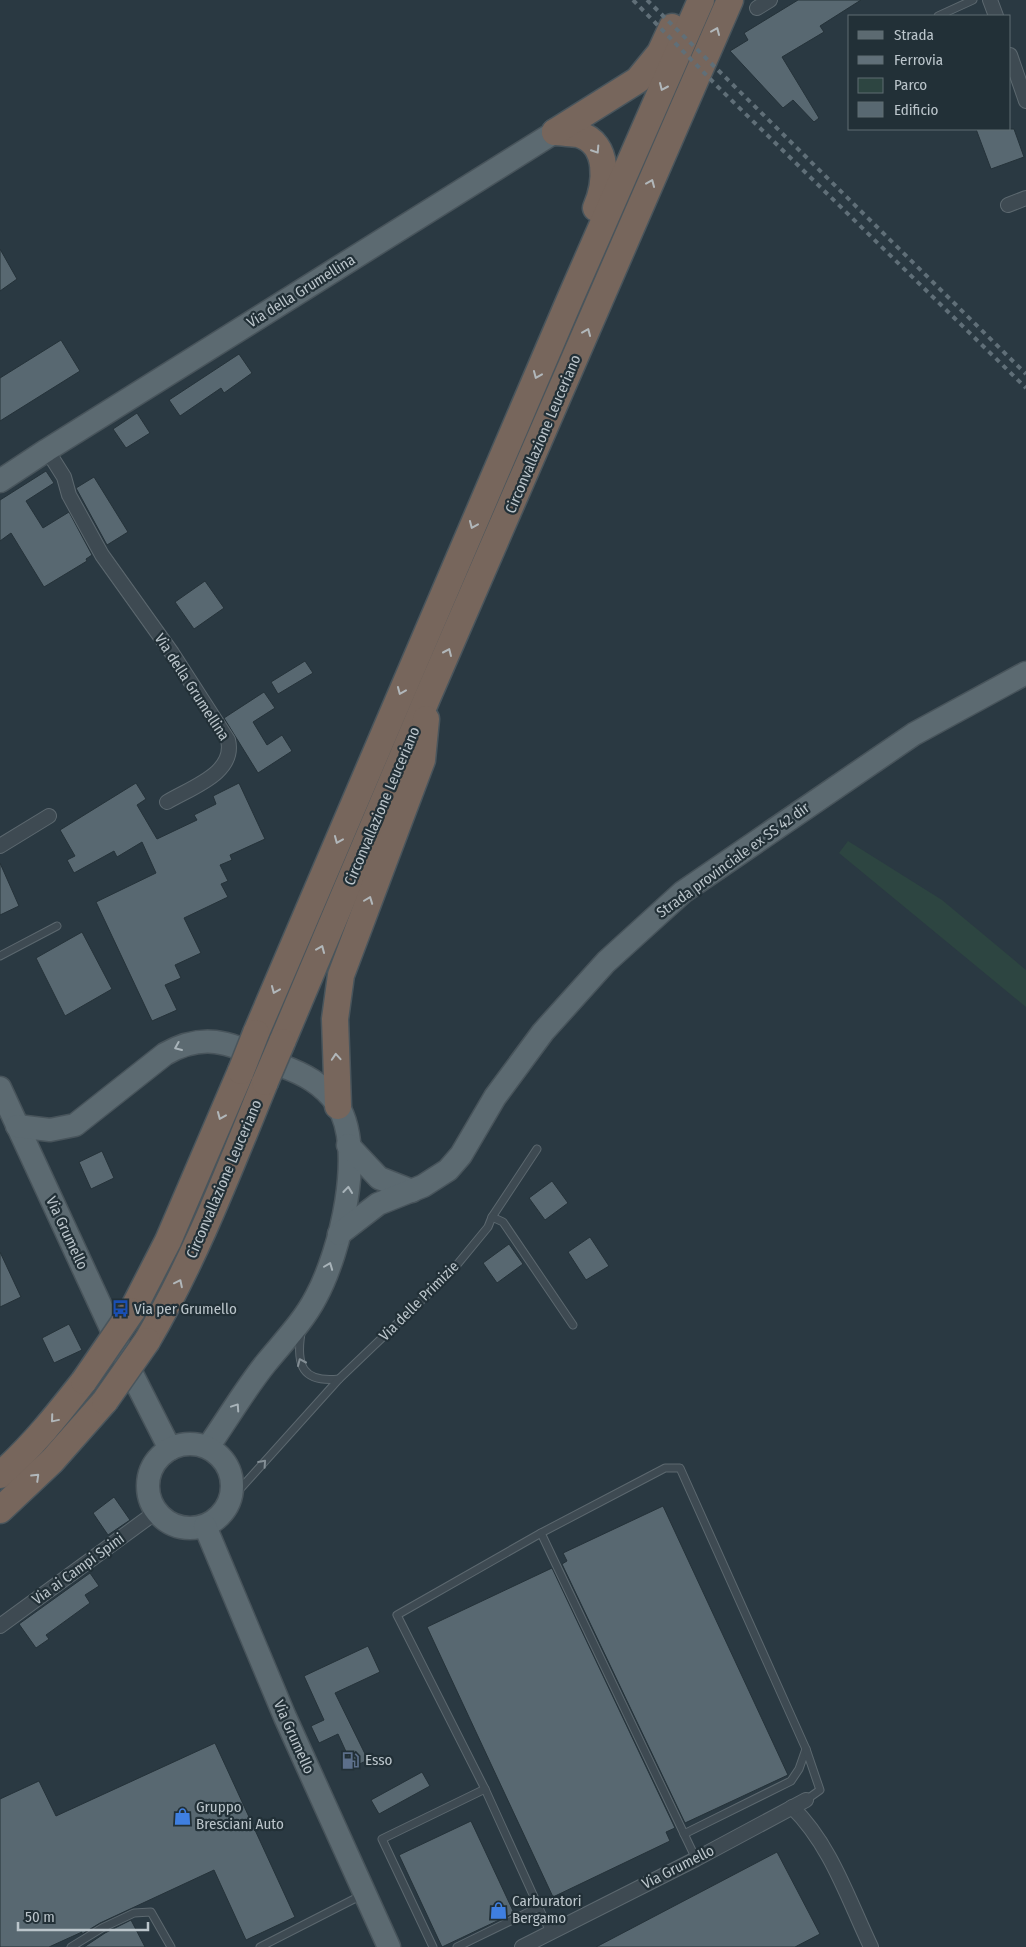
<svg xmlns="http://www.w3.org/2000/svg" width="1026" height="1947" viewBox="0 0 1026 1947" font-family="'Fira Sans Condensed',sans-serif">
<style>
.green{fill:#2d4541}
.building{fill:#586871;stroke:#253239}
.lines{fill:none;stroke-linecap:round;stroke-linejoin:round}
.lane-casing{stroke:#5c686f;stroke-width:9}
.street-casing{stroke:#5c686f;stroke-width:16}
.primary-casing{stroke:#48545b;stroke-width:25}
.highway-casing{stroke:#49555c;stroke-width:29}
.lane{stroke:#3e4a52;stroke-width:7}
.street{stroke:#3e4a52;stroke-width:14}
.primary{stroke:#5c6a71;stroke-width:22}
.highway{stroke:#77665c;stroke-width:26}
.rail{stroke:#606f78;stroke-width:4;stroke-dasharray:5 5;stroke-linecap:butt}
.highway-bridge-casing{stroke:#49555c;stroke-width:29;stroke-linecap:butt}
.highway-bridge{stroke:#77665c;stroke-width:26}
.oneway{stroke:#b1b7ba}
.oneway2{stroke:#a8b3b9}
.oneway3{stroke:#838e95}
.labels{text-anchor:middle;stroke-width:4.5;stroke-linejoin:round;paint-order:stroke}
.street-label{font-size:15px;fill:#bbc5cb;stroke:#223037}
.poi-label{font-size:15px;fill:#bbc5cb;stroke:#223037;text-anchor:start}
</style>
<rect width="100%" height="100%" fill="#2a3942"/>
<path class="green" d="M848 841 942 900 1026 970V1007L839 853Z"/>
<g class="building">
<path d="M798 0H861L820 26 824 32 782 57 819 118 814 122 793 100 783 108 730 51 748 40 744 33Z"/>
<path d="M976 129H1014L1024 157 991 169Z"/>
<path d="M0 249 17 279 0 291Z"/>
<path d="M61 340 80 371 0 421V378Z"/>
<path d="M239 354 252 373 224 393 221 388 180 416 169 400Z"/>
<path d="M137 413 150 433 126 448 113 429Z"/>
<path d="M46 471 54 483 26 501 43 528 69 512 92 555 86 559 87 561 44 587 11 533 0 541V500Z"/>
<path d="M94 477 128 532 107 545 76 488Z"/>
<path d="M205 581 224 608 194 629 175 602Z"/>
<path d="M305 661 313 673 278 694 271 682Z"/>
<path d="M264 692 275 708 253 722 267 745 282 735 292 751 258 773 224 718Z"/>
<path d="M136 783 146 799 137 805 157 839 197 820 194 815 216 804 213 796 239 783 265 839 230 855 232 860 220 865 228 881 221 884 228 897 184 918 201 953 175 965 181 978 165 985 177 1010 152 1021 96 902 156 873 142 842 117 857 114 851 74 873 67 860 75 856 60 830Z"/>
<path d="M0 863 19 906 0 915Z"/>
<path d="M82 932 112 989 65 1016 36 958Z"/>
<path d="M102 1151 114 1178 91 1189 79 1162Z"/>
<path d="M552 1181 568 1203 545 1220 529 1198Z"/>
<path d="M590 1237 609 1266 586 1280 568 1252Z"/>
<path d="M509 1244 523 1264 497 1283 483 1263Z"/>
<path d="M0 1252 21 1297 0 1307Z"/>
<path d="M69 1324 82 1350 54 1363 42 1338Z"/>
<path d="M114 1497 130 1520 108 1535 93 1513Z"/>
<path d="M663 1506 788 1775 685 1823 562 1564 567 1561 563 1553Z"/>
<path d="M552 1568 675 1828 666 1832 670 1841 553 1897 427 1627Z"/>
<path d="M90 1573 99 1586 85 1595 90 1603 46 1635 49 1639 36 1648 19 1624Z"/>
<path d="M368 1646 380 1672 335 1693 368 1760 353 1767 338 1734 319 1743 311 1726 324 1720 304 1676Z"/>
<path d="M215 1743 295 1917 246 1940 214 1870 100 1923 82 1934V1932L49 1947H0V1799L39 1781 56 1816Z"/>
<path d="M422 1772 430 1786 379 1814 371 1800Z"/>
<path d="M471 1821 514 1913 442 1947 399 1855Z"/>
<path d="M777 1852 820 1934 795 1947H596Z"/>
<path d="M131 1920 145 1947H84L105 1933Z"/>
</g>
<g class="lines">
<defs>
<g id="lane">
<path d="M938 16 973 0"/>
<path d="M0 956 57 926"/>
<path d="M492 1217 537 1149"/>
<path d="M301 1333C296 1365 302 1383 339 1379"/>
<path d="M231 1499 339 1379 451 1272 488 1227 492 1217 503 1222 573 1325"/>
<path d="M541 1533 696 1859"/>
<path d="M684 1834 791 1781 799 1769 806 1749"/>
<path d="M550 1932 485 1789 397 1615 541 1533 665 1468H680L806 1749 820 1790 806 1800"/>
<path d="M71 1947 102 1928 134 1913 151 1912 171 1947"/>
<path d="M260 1947 362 1895"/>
<path d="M433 1947 382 1839 485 1789"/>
<path d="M457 1947 539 1907"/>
</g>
<g id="street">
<path d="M990 0 996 16"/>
<path d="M757 8 770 0"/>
<path d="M1010 55 1026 101"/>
<path d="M1008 205 1026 198"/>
<path d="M47 450 64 477 69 495 102 555 172 653 228 740C236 773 192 787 167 802"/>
<path d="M0 846 49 816"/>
<path d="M0 1626 156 1512"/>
<path d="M792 1807C831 1845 848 1899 871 1947"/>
<path d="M522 1947 696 1859 806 1800"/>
</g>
<g id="primary">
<path d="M0 481 47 450 555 132"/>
<path d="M0 1088 134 1378 170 1449"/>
<path d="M17 1126 50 1130 75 1125 165 1054C211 1028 237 1048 282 1066 304 1074 323 1084 337 1104 366 1149 340 1253 316 1297 303 1322 283 1342 266 1363 245 1389 227 1420 208 1447"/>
<path d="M348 1145 379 1178 412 1191"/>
<path d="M339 1234 378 1204 423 1186 448 1170 461 1155 495 1097 543 1032 606 962 683 892 914 734 1026 673"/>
<circle cx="190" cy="1486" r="42"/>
<path d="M205 1526 285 1717 389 1947"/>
</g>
<g id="highway">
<path d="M555 132C562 133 571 133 578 134 611 143 606 185 596 208"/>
<path d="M555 132 638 80 660 53 672 27"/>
<path d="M256 1033 570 299 701 0"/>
<path d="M282 1042 428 696 730 0"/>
<path d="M338 1106 335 1019 341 975 422 760 426 719"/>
<path d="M132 1311 168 1241 241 1071"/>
<path d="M147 1341C195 1259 229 1170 265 1082"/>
<path d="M0 1475C32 1447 58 1414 84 1381"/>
<path d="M0 1510 52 1461 105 1401"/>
</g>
</defs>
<use href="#lane" class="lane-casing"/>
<use href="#street" class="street-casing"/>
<use href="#primary" class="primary-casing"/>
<use href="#highway" class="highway-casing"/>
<use href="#lane" class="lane"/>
<use href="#street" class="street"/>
<use href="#primary" class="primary"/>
<use href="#highway" class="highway"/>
<g class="rail">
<path d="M633 0 718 87 1026 388"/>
<path d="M647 0 1026 374"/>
</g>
<defs>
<g id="highway-bridge">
<path d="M241 1071 256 1033"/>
<path d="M265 1082 282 1042"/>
<path d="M84 1381 132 1311"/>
<path d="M105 1401 147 1341"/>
</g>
</defs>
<use href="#highway-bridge" class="highway-bridge-casing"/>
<use href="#highway-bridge" class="highway-bridge"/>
</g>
<defs><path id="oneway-chevron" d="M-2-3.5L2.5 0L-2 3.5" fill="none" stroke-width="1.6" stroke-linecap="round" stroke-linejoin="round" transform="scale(1.25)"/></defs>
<g class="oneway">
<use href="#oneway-chevron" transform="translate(716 31) rotate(-67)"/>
<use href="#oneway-chevron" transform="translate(663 87) rotate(114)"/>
<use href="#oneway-chevron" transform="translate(596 150) rotate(57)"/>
<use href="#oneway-chevron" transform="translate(651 183) rotate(-67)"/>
<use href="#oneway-chevron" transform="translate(587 332) rotate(-67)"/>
<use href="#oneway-chevron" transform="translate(537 375) rotate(113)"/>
<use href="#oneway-chevron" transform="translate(473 525) rotate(113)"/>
<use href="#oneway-chevron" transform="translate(448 652) rotate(-66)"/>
<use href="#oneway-chevron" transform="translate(401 691) rotate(113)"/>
<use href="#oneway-chevron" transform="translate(338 840) rotate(113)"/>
<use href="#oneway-chevron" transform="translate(369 900) rotate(-69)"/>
<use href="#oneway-chevron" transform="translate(321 949) rotate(-67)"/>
<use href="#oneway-chevron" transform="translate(275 990) rotate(113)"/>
<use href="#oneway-chevron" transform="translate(336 1057) rotate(-94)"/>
<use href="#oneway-chevron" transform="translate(221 1116) rotate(113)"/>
<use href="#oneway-chevron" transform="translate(179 1283) rotate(-64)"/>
<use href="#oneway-chevron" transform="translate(54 1419) rotate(130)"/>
<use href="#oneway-chevron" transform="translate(36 1477) rotate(-44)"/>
</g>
<g class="oneway2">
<use href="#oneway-chevron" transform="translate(178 1047) rotate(157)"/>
<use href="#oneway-chevron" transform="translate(348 1190) rotate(-84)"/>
<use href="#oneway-chevron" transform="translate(329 1266) rotate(-69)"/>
<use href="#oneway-chevron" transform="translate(236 1407) rotate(-56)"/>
</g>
<g class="oneway3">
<use href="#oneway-chevron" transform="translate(301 1362) rotate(-114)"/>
<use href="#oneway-chevron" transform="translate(263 1463) rotate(-48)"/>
</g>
<defs>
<symbol id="bus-bare" viewBox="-9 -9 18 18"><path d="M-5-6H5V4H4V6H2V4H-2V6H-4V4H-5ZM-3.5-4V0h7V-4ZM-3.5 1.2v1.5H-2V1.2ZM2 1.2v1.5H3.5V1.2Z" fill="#1a4fb4" stroke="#223037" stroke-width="2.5" paint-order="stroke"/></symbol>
<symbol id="fuel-bare" viewBox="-9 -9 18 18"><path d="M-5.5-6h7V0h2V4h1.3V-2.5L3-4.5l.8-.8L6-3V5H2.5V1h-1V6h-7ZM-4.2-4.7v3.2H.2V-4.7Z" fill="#5c6f8a" stroke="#223037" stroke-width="2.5" paint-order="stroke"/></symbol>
<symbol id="shop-bare" viewBox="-9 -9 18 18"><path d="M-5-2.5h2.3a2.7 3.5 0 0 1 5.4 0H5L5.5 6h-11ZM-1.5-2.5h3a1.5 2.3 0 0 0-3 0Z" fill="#3f7fe0" stroke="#223037" stroke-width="2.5" paint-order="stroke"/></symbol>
</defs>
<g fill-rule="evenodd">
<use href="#bus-bare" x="108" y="1296" width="25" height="25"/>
<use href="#fuel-bare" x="338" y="1748" width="25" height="25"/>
<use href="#shop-bare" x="170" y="1804" width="25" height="25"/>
<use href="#shop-bare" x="486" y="1898" width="25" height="25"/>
</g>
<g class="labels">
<g class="street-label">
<text transform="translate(301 291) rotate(-32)" y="5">Via della Grumellina</text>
<text transform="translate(543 434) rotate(-67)" y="5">Circonvallazione Leuceriano</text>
<text transform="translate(192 687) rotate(57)" y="5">Via della Grumellina</text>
<text transform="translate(382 806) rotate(-67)" y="5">Circonvallazione Leuceriano</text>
<text transform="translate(733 860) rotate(-36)" y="5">Strada provinciale ex SS 42 dir</text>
<text transform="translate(224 1179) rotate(-67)" y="5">Circonvallazione Leuceriano</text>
<text transform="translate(67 1233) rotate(65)" y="5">Via Grumello</text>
<text transform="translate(419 1301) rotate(-45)" y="5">Via delle Primizie</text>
<text transform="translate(78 1569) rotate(-36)" y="5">Via ai Campi Spini</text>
<text transform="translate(294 1737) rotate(66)" y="5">Via Grumello</text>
<text transform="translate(678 1867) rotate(-27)" y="5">Via Grumello</text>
</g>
<g class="poi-label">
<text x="134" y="1314">Via per Grumello</text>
<text x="365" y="1765">Esso</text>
<text x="196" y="1812">Gruppo<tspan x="196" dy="17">Bresciani Auto</tspan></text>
<text x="512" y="1906">Carburatori<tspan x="512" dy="17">Bergamo</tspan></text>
</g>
</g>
<rect x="848" y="15" width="162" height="115" fill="#223037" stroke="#5f6c72"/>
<rect x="858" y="31" width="25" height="8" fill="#5c6a71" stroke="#5f6c72"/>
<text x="894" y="40" font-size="15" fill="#bbc5cb">Strada</text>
<rect x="858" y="56" width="25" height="8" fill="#606f78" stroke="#5f6c72"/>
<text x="894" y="65" font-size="15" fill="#bbc5cb">Ferrovia</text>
<rect x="858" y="78" width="25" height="15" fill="#2d4541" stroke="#5f6c72"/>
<text x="894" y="90" font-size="15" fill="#bbc5cb">Parco</text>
<rect x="858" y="102" width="25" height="15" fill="#586871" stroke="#5f6c72"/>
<text x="894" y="115" font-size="15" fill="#bbc5cb">Edificio</text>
<path d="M18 1922v8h130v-8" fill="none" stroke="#bbc5cb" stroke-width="2.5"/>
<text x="25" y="1922" font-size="15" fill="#bbc5cb" stroke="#223037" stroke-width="4" paint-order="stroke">50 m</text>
</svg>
